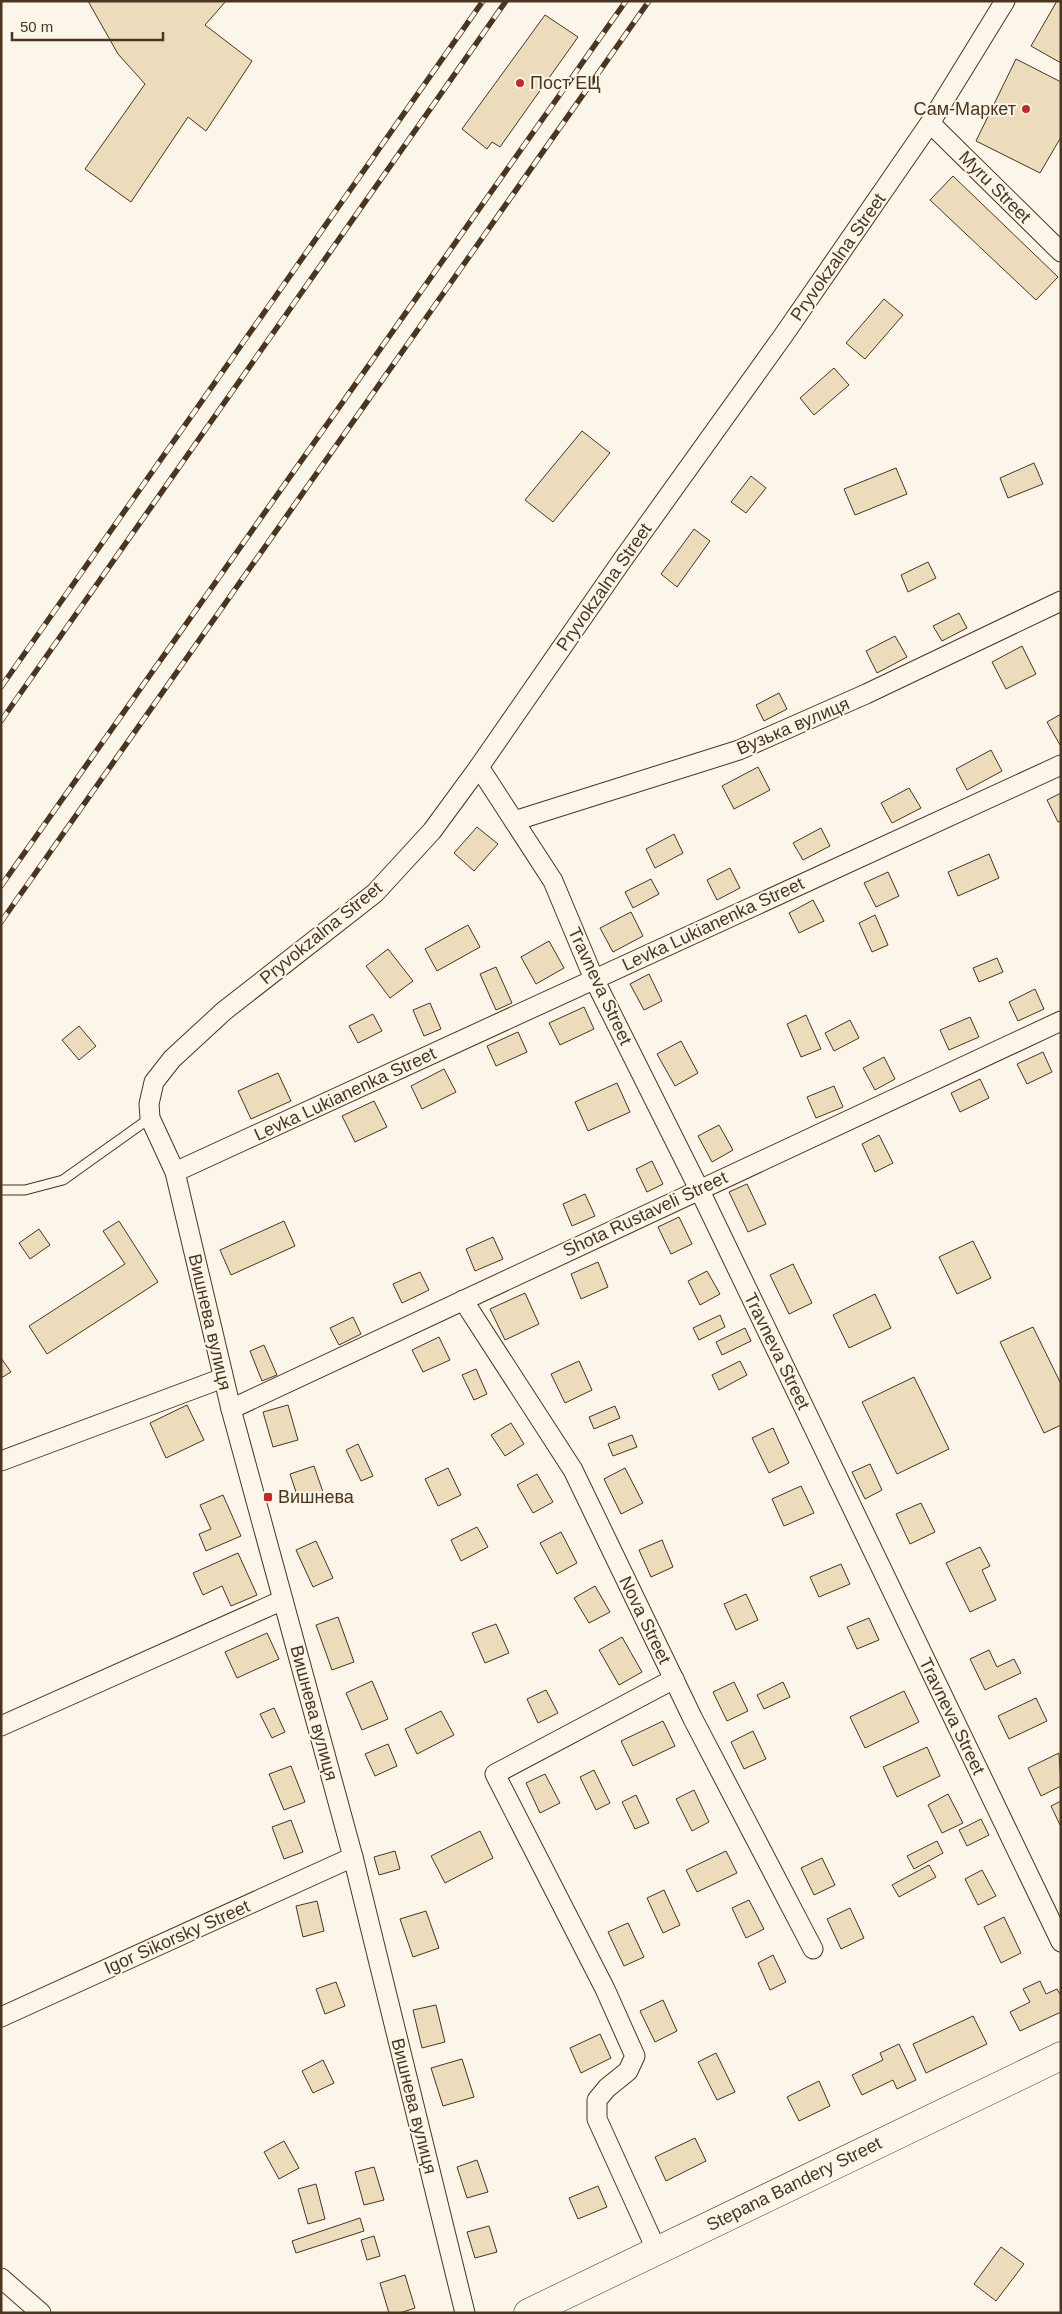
<svg xmlns="http://www.w3.org/2000/svg" width="1062" height="2314" viewBox="0 0 1062 2314" font-family="Helvetica,sans-serif">
<style>
.building{fill:#ecdcbc;stroke:#4a3520}
.lines{fill:none;stroke-linecap:round;stroke-linejoin:round}
.service-casing{stroke:#4a3520;stroke-width:11}
.minor-casing{stroke:#4a3520;stroke-width:21}
.primary-casing{stroke:#4a3520;stroke-width:29}
.service{stroke:#fbf6e9;stroke-width:9}
.minor{stroke:#fbf6e9;stroke-width:19}
.primary{stroke:#fbf6e9;stroke-width:28}
.rail-casing{stroke:#4a3520;stroke-width:5.5}
.rail{stroke:#fbf6e9;stroke-width:4;stroke-dasharray:11;stroke-linecap:butt}
.poi-dot{fill:#c62828;stroke:#fbf6e9;stroke-width:2}
.labels{text-anchor:middle;stroke-width:4;stroke-linejoin:round;paint-order:stroke}
.poi-label{font-size:18px;fill:#4a3520;stroke:#fbf6e9;text-anchor:start}
.street-label{font-size:18px;fill:#4a3520;stroke:#fbf6e9}
</style>
<rect width="100%" height="100%" fill="#fbf6e9"/>
<g class="building">
<path d="M88 1H226L205 25 252 61 206 131 188 117 131 202 85 169 145 84 118 54Z"/>
<path d="M1057 1H1061V63L1031 46Z"/>
<path d="M545 15 578 37 500 147 492 142 487 149 462 129Z"/>
<path d="M1016 59 1061 82V137L1040 173 976 141Z"/>
<path d="M953 176 1058 277 1036 300 930 200Z"/>
<path d="M884 299 903 315 865 359 846 343Z"/>
<path d="M834 368 849 385 814 415 800 398Z"/>
<path d="M582 431 610 453 553 522 525 500Z"/>
<path d="M1034 463 1043 484 1008 498 1000 478Z"/>
<path d="M896 468 907 494 855 515 844 489Z"/>
<path d="M751 476 766 488 746 513 731 502Z"/>
<path d="M694 529 710 541 677 587 661 574Z"/>
<path d="M928 562 936 578 908 592 901 575Z"/>
<path d="M959 613 967 628 942 641 933 626Z"/>
<path d="M895 636 907 657 877 673 866 651Z"/>
<path d="M1022 646 1036 674 1006 689 992 662Z"/>
<path d="M779 693 787 709 764 721 756 705Z"/>
<path d="M1061 714V745H1060L1047 722Z"/>
<path d="M991 750 1002 771 967 790 956 769Z"/>
<path d="M758 767 770 790 734 809 722 786Z"/>
<path d="M909 788 921 808 892 823 881 803Z"/>
<path d="M1061 793V821L1058 822 1047 800Z"/>
<path d="M477 827 498 844 474 871 454 853Z"/>
<path d="M821 828 830 846 803 860 793 843Z"/>
<path d="M674 834 683 853 655 868 646 849Z"/>
<path d="M989 854 999 878 958 896 948 872Z"/>
<path d="M730 868 740 888 717 900 707 880Z"/>
<path d="M888 872 899 896 876 907 864 883Z"/>
<path d="M651 879 659 894 633 908 625 892Z"/>
<path d="M813 900 824 921 799 933 789 913Z"/>
<path d="M631 912 643 936 613 952 600 928Z"/>
<path d="M875 915 888 945 872 952 859 923Z"/>
<path d="M468 925 480 947 437 971 425 949Z"/>
<path d="M549 941 564 968 536 984 521 957Z"/>
<path d="M388 949 413 981 390 998 366 966Z"/>
<path d="M997 958 1003 972 979 982 973 968Z"/>
<path d="M496 967 512 1003 496 1010 480 974Z"/>
<path d="M649 974 662 1001 644 1010 630 984Z"/>
<path d="M1035 989 1044 1009 1018 1021 1009 1002Z"/>
<path d="M430 1003 441 1029 424 1036 413 1010Z"/>
<path d="M584 1007 594 1029 560 1045 549 1023Z"/>
<path d="M373 1014 382 1031 358 1043 349 1026Z"/>
<path d="M806 1015 821 1049 801 1057 787 1024Z"/>
<path d="M970 1017 979 1037 949 1050 940 1030Z"/>
<path d="M850 1020 859 1038 834 1051 825 1033Z"/>
<path d="M79 1026 96 1046 79 1060 62 1040Z"/>
<path d="M518 1032 527 1052 496 1066 487 1046Z"/>
<path d="M681 1041 698 1073 675 1086 657 1054Z"/>
<path d="M1043 1052 1052 1072 1027 1084 1017 1064Z"/>
<path d="M884 1057 895 1079 875 1090 863 1068Z"/>
<path d="M444 1069 456 1092 422 1109 411 1086Z"/>
<path d="M278 1073 291 1101 251 1119 238 1091Z"/>
<path d="M980 1079 989 1098 960 1112 951 1093Z"/>
<path d="M617 1083 630 1112 588 1131 575 1102Z"/>
<path d="M834 1086 843 1107 816 1118 807 1097Z"/>
<path d="M374 1101 387 1127 355 1142 342 1116Z"/>
<path d="M719 1125 733 1150 712 1162 698 1136Z"/>
<path d="M879 1135 893 1163 875 1172 862 1144Z"/>
<path d="M652 1161 663 1184 647 1192 636 1169Z"/>
<path d="M747 1184 766 1224 748 1232 729 1192Z"/>
<path d="M585 1194 595 1216 572 1226 563 1204Z"/>
<path d="M679 1217 692 1244 671 1254 658 1227Z"/>
<path d="M119 1221 158 1282 47 1354 29 1326 125 1264 103 1231Z"/>
<path d="M284 1221 295 1246 231 1275 220 1250Z"/>
<path d="M39 1229 50 1245 30 1259 19 1243Z"/>
<path d="M493 1237 503 1259 475 1271 466 1249Z"/>
<path d="M973 1241 991 1278 957 1294 939 1257Z"/>
<path d="M598 1262 608 1287 581 1299 571 1274Z"/>
<path d="M793 1264 812 1303 789 1314 770 1275Z"/>
<path d="M707 1271 720 1294 700 1305 688 1281Z"/>
<path d="M420 1272 429 1290 402 1303 393 1284Z"/>
<path d="M525 1293 539 1324 505 1340 490 1309Z"/>
<path d="M875 1294 891 1328 849 1348 833 1315Z"/>
<path d="M720 1315 725 1327 699 1340 693 1328Z"/>
<path d="M353 1317 361 1334 339 1345 330 1328Z"/>
<path d="M1033 1327 1061 1384V1425L1044 1433 1000 1342Z"/>
<path d="M745 1328 751 1341 722 1355 716 1342Z"/>
<path d="M439 1337 450 1360 423 1372 412 1350Z"/>
<path d="M264 1345 277 1375 262 1381 250 1351Z"/>
<path d="M1 1358 11 1372 1 1378Z"/>
<path d="M579 1361 592 1390 565 1403 551 1374Z"/>
<path d="M740 1361 747 1375 719 1390 712 1375Z"/>
<path d="M476 1369 487 1394 474 1400 462 1375Z"/>
<path d="M914 1377 949 1449 897 1474 862 1402Z"/>
<path d="M187 1405 204 1440 166 1458 150 1423Z"/>
<path d="M288 1405 298 1440 273 1447 263 1412Z"/>
<path d="M615 1406 620 1418 594 1429 589 1417Z"/>
<path d="M511 1423 524 1444 505 1456 491 1435Z"/>
<path d="M773 1428 789 1463 769 1473 752 1438Z"/>
<path d="M632 1435 637 1447 613 1456 608 1444Z"/>
<path d="M358 1444 373 1476 361 1481 346 1450Z"/>
<path d="M870 1464 882 1490 865 1499 852 1472Z"/>
<path d="M314 1466 324 1495 300 1504 290 1474Z"/>
<path d="M448 1468 461 1495 438 1506 425 1479Z"/>
<path d="M625 1468 643 1503 621 1514 604 1479Z"/>
<path d="M537 1474 553 1502 533 1513 517 1485Z"/>
<path d="M801 1486 814 1513 784 1526 772 1499Z"/>
<path d="M223 1495 241 1536 206 1551 199 1534 211 1529 200 1505Z"/>
<path d="M921 1503 935 1532 910 1544 896 1514Z"/>
<path d="M477 1527 488 1547 461 1561 451 1540Z"/>
<path d="M561 1532 577 1563 557 1574 540 1543Z"/>
<path d="M662 1540 673 1567 651 1577 639 1550Z"/>
<path d="M316 1541 333 1578 313 1587 296 1550Z"/>
<path d="M980 1547 990 1566 982 1570 996 1600 970 1612 946 1563Z"/>
<path d="M238 1553 257 1595 231 1606 222 1586 203 1595 193 1573Z"/>
<path d="M841 1564 850 1584 819 1597 810 1577Z"/>
<path d="M595 1586 610 1612 589 1623 574 1598Z"/>
<path d="M746 1594 758 1620 736 1630 724 1604Z"/>
<path d="M338 1617 354 1662 332 1670 316 1625Z"/>
<path d="M869 1618 879 1640 857 1649 847 1627Z"/>
<path d="M496 1624 509 1653 485 1663 472 1633Z"/>
<path d="M267 1633 279 1659 237 1678 225 1652Z"/>
<path d="M622 1637 642 1672 619 1685 599 1650Z"/>
<path d="M989 1650 997 1667 1014 1659 1021 1673 985 1690 970 1659Z"/>
<path d="M372 1681 388 1719 362 1730 346 1693Z"/>
<path d="M734 1682 748 1711 727 1721 713 1692Z"/>
<path d="M783 1682 790 1697 764 1709 757 1695Z"/>
<path d="M546 1690 558 1713 538 1723 527 1699Z"/>
<path d="M904 1691 919 1722 865 1748 850 1717Z"/>
<path d="M1036 1698 1047 1721 1009 1739 998 1716Z"/>
<path d="M274 1708 285 1732 272 1738 260 1714Z"/>
<path d="M441 1711 454 1735 417 1754 405 1729Z"/>
<path d="M663 1721 675 1746 633 1766 621 1741Z"/>
<path d="M753 1731 766 1759 744 1769 731 1742Z"/>
<path d="M388 1744 397 1766 375 1776 365 1754Z"/>
<path d="M927 1747 940 1776 897 1797 883 1767Z"/>
<path d="M1059 1753 1061 1786 1041 1796 1028 1768Z"/>
<path d="M291 1766 305 1802 284 1810 269 1774Z"/>
<path d="M594 1770 610 1803 596 1810 580 1777Z"/>
<path d="M545 1774 560 1803 540 1813 526 1783Z"/>
<path d="M694 1790 709 1822 692 1831 676 1799Z"/>
<path d="M948 1794 963 1823 942 1833 928 1805Z"/>
<path d="M636 1795 649 1823 635 1829 622 1802Z"/>
<path d="M1061 1801V1827L1051 1806Z"/>
<path d="M981 1819 989 1835 967 1846 959 1830Z"/>
<path d="M291 1820 303 1852 284 1859 272 1827Z"/>
<path d="M480 1831 493 1858 445 1883 431 1856Z"/>
<path d="M937 1841 943 1853 914 1869 907 1856Z"/>
<path d="M395 1851 400 1869 379 1875 374 1857Z"/>
<path d="M726 1851 737 1873 697 1892 686 1870Z"/>
<path d="M822 1858 835 1885 814 1895 801 1868Z"/>
<path d="M929 1865 936 1877 899 1897 892 1885Z"/>
<path d="M982 1870 996 1896 978 1905 965 1879Z"/>
<path d="M664 1890 680 1925 663 1933 647 1898Z"/>
<path d="M749 1900 764 1929 746 1938 732 1908Z"/>
<path d="M317 1901 324 1931 303 1937 296 1906Z"/>
<path d="M850 1908 864 1938 841 1949 827 1919Z"/>
<path d="M426 1911 439 1948 413 1957 400 1919Z"/>
<path d="M1004 1917 1021 1953 1001 1963 984 1927Z"/>
<path d="M628 1923 644 1957 624 1966 608 1932Z"/>
<path d="M773 1955 786 1982 770 1990 758 1963Z"/>
<path d="M1040 1981 1046 1994 1057 1989 1061 1996V2012L1020 2031 1010 2012 1030 2002 1023 1989Z"/>
<path d="M336 1982 345 2006 325 2014 316 1989Z"/>
<path d="M663 2000 677 2031 655 2042 640 2011Z"/>
<path d="M436 2005 445 2042 422 2048 413 2010Z"/>
<path d="M973 2016 987 2044 926 2073 913 2044Z"/>
<path d="M600 2034 611 2058 581 2073 570 2048Z"/>
<path d="M899 2044 916 2080 897 2089 893 2080 862 2095 852 2075 883 2060 880 2053Z"/>
<path d="M716 2053 735 2092 717 2100 698 2062Z"/>
<path d="M462 2059 474 2097 443 2106 431 2068Z"/>
<path d="M323 2060 334 2083 313 2093 302 2071Z"/>
<path d="M819 2081 830 2106 799 2121 787 2097Z"/>
<path d="M695 2138 706 2161 666 2181 655 2157Z"/>
<path d="M284 2141 299 2168 279 2179 264 2152Z"/>
<path d="M477 2160 488 2192 467 2198 457 2167Z"/>
<path d="M374 2167 384 2200 364 2205 355 2172Z"/>
<path d="M316 2184 325 2219 308 2224 298 2189Z"/>
<path d="M598 2186 607 2207 578 2219 569 2198Z"/>
<path d="M360 2218 364 2231 296 2253 292 2241Z"/>
<path d="M489 2226 497 2252 475 2258 467 2232Z"/>
<path d="M374 2236 380 2256 367 2260 361 2240Z"/>
<path d="M1001 2247 1024 2264 996 2301 974 2284Z"/>
<path d="M405 2275 415 2308 400 2313H389L380 2283Z"/>
</g>
<g class="lines">
<defs>
<path id="service" d="M1 1190H25L63 1180 150 1118"/>
<g id="minor">
<path d="M930 123 1061 252"/>
<path d="M479 767 553 881 594 979 699 1189 1061 1942"/>
<path d="M514 821 739 750 866 694 1061 601"/>
<path d="M175 1172 1061 765"/>
<path d="M463 1300 573 1470 693 1719 813 1949"/>
<path d="M231 1409 1061 1021"/>
<path d="M1 1461 223 1378"/>
<path d="M1 1726 283 1600"/>
<path d="M1 2017 353 1857"/>
<path d="M657 2251 597 2119V2100L607 2088 628 2071 635 2056 605 1989 495 1774 674 1679"/>
<path d="M1 2278 41 2313"/>
<path d="M465 2313 353 1857 231 1409 175 1172 150 1118 149 1104 154 1082 172 1059 224 1011 375 893 432 831 479 767 621 562 783 336 930 123 1005 1"/>
</g>
<path id="primary" d="M528 2313 1061 2056"/>
</defs>
<use href="#service" class="service-casing"/>
<use href="#minor" class="minor-casing"/>
<use href="#primary" class="primary-casing"/>
<use href="#service" class="service"/>
<use href="#minor" class="minor"/>
<use href="#primary" class="primary"/>
<defs>
<g id="rail">
<path d="M1 687 483 1"/>
<path d="M1 721 506 1"/>
<path d="M1 886 626 1"/>
<path d="M1 922 649 1"/>
</g>
</defs>
<use href="#rail" class="rail-casing"/>
<use href="#rail" class="rail"/>
</g>
<g class="poi-dot">
<circle cx="520" cy="83" r="5"/>
<circle cx="1026" cy="109" r="5"/>
<rect x="263" y="1492" width="10" height="10" rx="2.5"/>
</g>
<g class="labels">
<g class="poi-label">
<text x="530" y="89">Пост ЕЦ</text>
<text x="1016" y="115" text-anchor="end">Сам-Маркет</text>
<text x="278" y="1503">Вишнева</text>
</g>
<g class="street-label">
<text transform="translate(995 187) rotate(45)" y="6">Myru Street</text>
<text transform="translate(838 257) rotate(-55)" y="6">Pryvokzalna Street</text>
<text transform="translate(604 587) rotate(-55)" y="6">Pryvokzalna Street</text>
<text transform="translate(793 726) rotate(-23)" y="6">Вузька вулиця</text>
<text transform="translate(713 924) rotate(-25)" y="6">Levka Lukianenka Street</text>
<text transform="translate(321 933) rotate(-39)" y="6">Pryvokzalna Street</text>
<text transform="translate(600 986) rotate(65)" y="6">Travneva Street</text>
<text transform="translate(345 1094) rotate(-25)" y="6">Levka Lukianenka Street</text>
<text transform="translate(645 1214) rotate(-25)" y="6">Shota Rustaveli Street</text>
<text transform="translate(210 1322) rotate(77)" y="6">Вишнева вулиця</text>
<text transform="translate(777 1351) rotate(64)" y="6">Travneva Street</text>
<text transform="translate(645 1620) rotate(64)" y="6">Nova Street</text>
<text transform="translate(314 1713) rotate(75)" y="6">Вишнева вулиця</text>
<text transform="translate(952 1716) rotate(64)" y="6">Travneva Street</text>
<text transform="translate(177 1937) rotate(-24)" y="6">Igor Sikorsky Street</text>
<text transform="translate(414 2106) rotate(76)" y="6">Вишнева вулиця</text>
<text transform="translate(794 2184) rotate(-26)" y="6">Stepana Bandery Street</text>
</g>
</g>
<rect width="1062" height="2314" fill="none" stroke="#4a3520" stroke-width="5"/>
<path d="M12 32v8h151v-8" fill="none" stroke="#4a3520" stroke-width="2.5"/>
<text x="20" y="32" font-size="15" fill="#4a3520" stroke="#fbf6e9" stroke-width="4" paint-order="stroke">50 m</text>
</svg>
